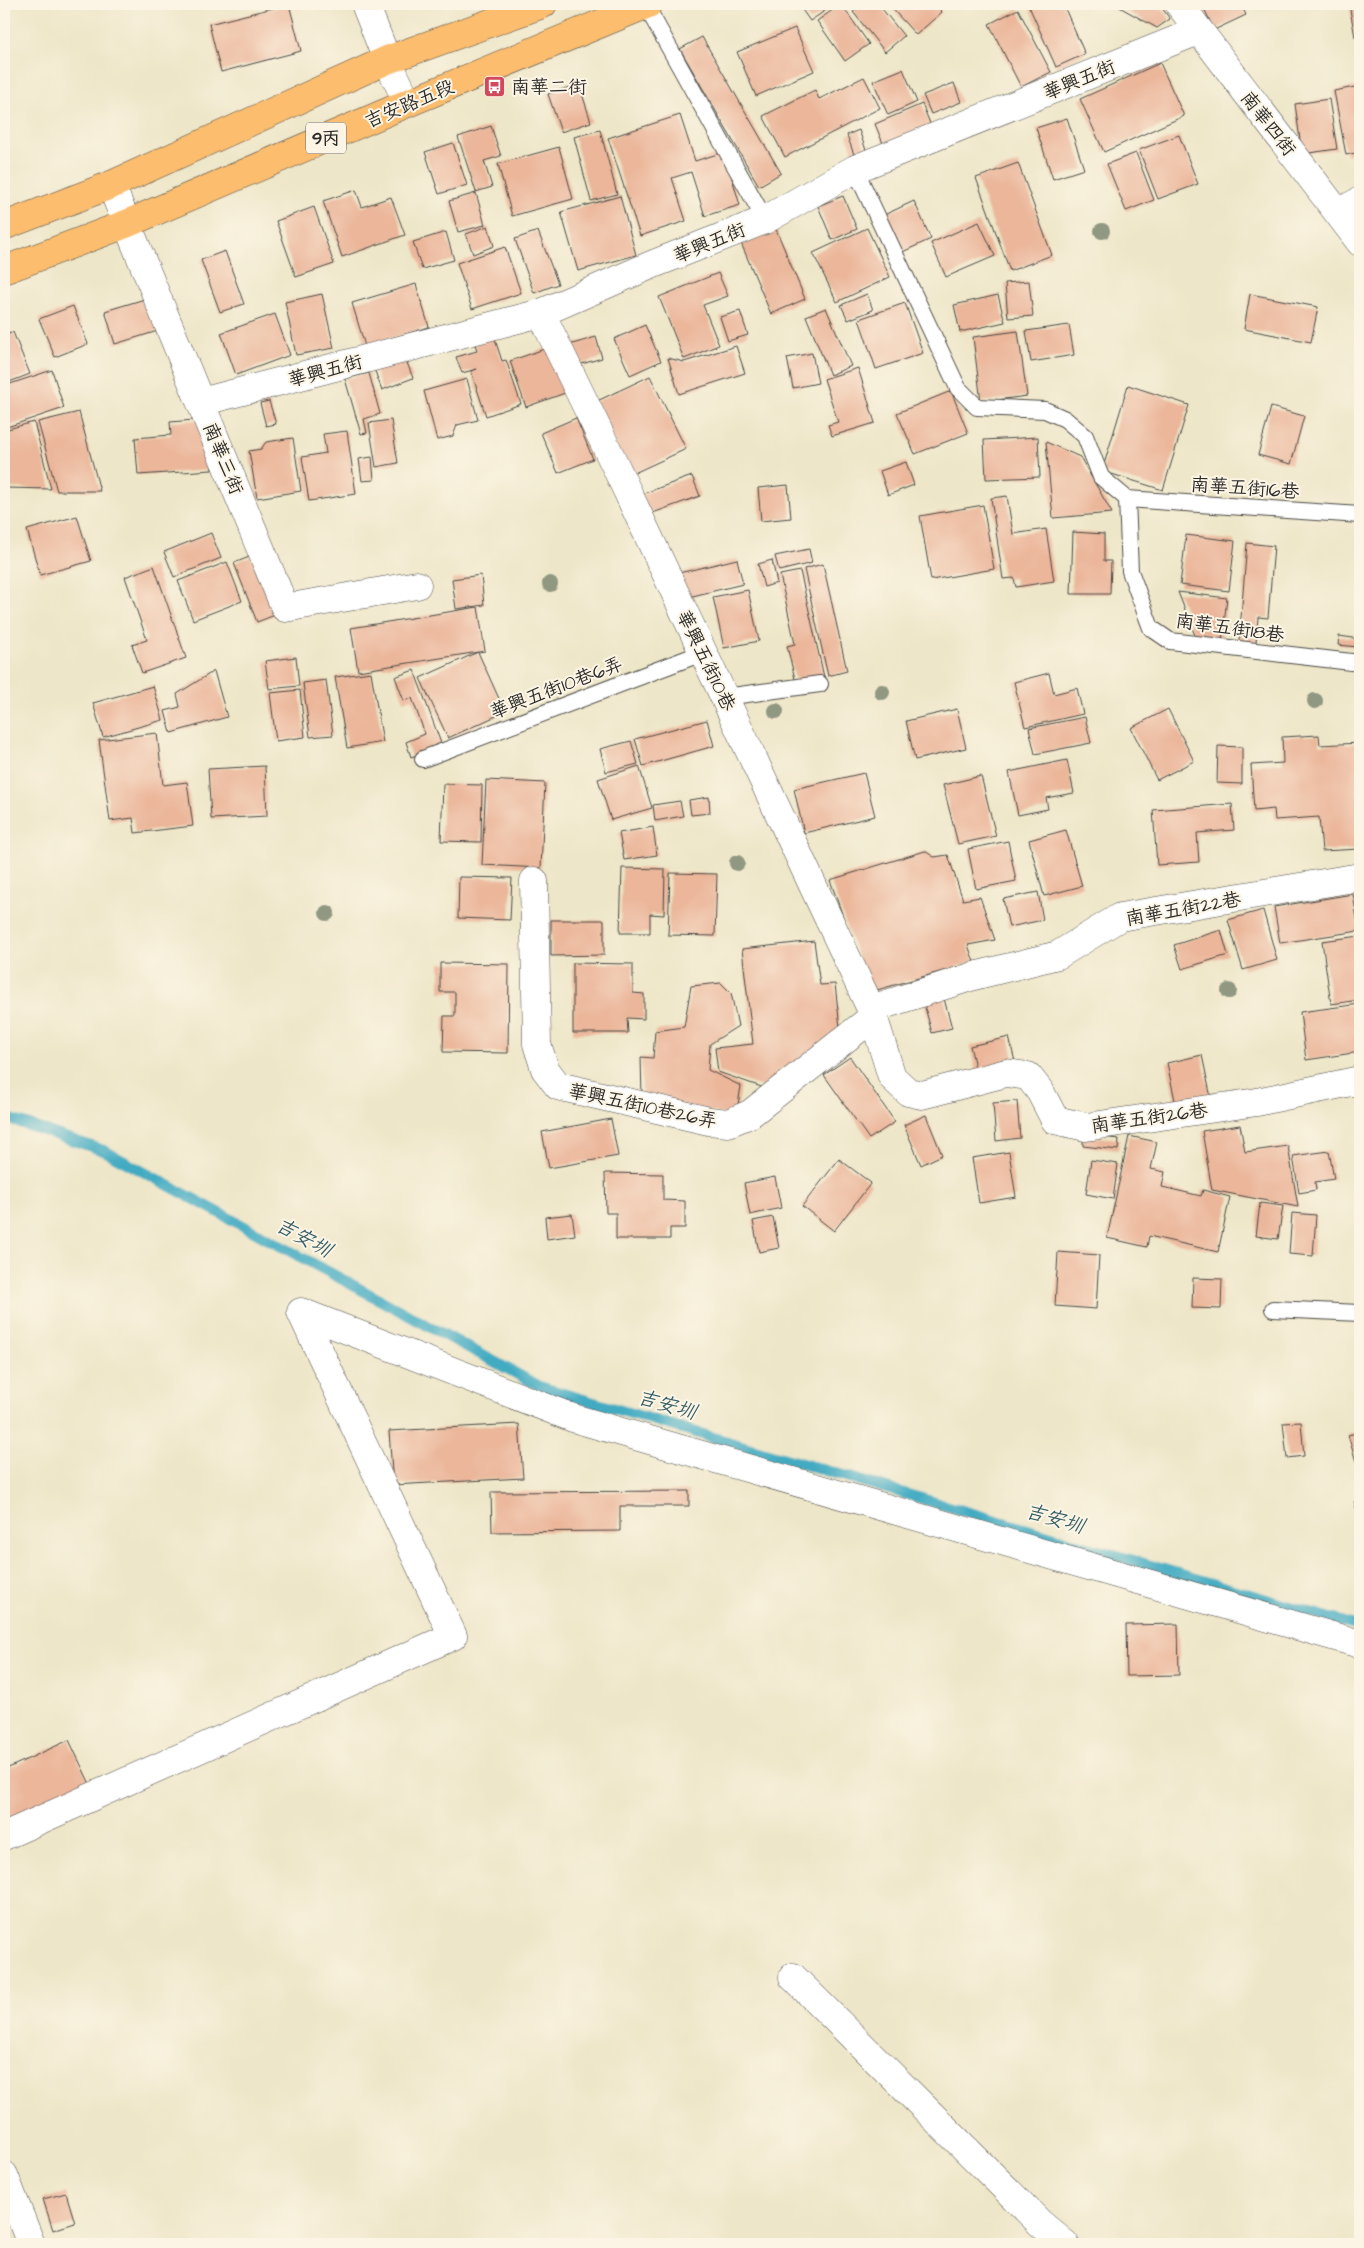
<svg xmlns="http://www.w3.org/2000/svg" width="1364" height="2248" viewBox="0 0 1364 2248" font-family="'Architects Daughter','LXGW WenKai TC',sans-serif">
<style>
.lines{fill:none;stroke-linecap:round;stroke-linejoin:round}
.stream{stroke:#42abc2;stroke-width:11}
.building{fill:#ebb69a}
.service-casing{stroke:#484743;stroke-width:18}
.minor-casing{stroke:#484743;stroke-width:29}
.tertiary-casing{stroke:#484743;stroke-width:29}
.primary-casing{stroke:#484743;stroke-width:29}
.service{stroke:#fff;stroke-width:16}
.minor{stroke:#fff;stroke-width:28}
.tertiary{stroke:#fff;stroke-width:28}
.primary{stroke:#fcbd6e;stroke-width:28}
.tree{fill:#909882}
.labels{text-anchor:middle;stroke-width:4;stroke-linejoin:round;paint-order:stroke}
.shield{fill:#fcf5e5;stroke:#6a6863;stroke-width:1}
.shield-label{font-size:18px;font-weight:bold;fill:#2b2b2b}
.street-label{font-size:19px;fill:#2b2b2b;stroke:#fcf5e5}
.poi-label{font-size:19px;fill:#2b2b2b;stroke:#fcf5e5;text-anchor:start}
.water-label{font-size:20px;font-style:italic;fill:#345e67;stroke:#fcf5e5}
</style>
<rect width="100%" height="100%" fill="#fcf5e5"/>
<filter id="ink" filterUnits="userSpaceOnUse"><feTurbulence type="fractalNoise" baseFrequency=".02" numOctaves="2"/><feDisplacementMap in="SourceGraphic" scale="10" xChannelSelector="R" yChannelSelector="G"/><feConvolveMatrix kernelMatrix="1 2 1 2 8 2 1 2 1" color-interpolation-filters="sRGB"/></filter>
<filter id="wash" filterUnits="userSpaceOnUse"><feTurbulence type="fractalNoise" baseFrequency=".0096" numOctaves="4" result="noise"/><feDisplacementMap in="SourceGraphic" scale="20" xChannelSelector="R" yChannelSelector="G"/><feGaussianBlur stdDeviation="1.12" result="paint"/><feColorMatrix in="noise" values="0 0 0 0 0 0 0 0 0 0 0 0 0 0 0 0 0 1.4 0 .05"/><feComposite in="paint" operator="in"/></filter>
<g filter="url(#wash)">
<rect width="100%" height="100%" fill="#eee6c8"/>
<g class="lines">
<path class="stream" d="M4 1117 105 1151 541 1387 1360 1627"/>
</g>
<g id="blocks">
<g class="building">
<path d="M289 4 301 51 221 72 209 24Z"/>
<path d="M798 4H835L810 21Z"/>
<path d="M841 4 869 44 845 61 817 21Z"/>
<path d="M864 4H878L904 36 885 52 853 12Z"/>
<path d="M888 4H935L942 12 916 35Z"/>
<path d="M1028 4H1063L1085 54 1056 67Z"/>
<path d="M1114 4H1159L1170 19 1157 28Z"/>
<path d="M1202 4H1241L1246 15 1214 30Z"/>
<path d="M1349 4H1360V36L1355 37Z"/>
<path d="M1018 9 1051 72 1021 87 989 24Z"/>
<path d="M795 28 814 71 756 96 737 52Z"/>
<path d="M702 37 781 173 759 186 680 49Z"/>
<path d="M1160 63 1184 116 1104 152 1080 99Z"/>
<path d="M903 69 917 102 888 115 873 81Z"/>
<path d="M864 77 880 108 785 157 763 116 815 90 819 99Z"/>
<path d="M954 83 961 102 931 114 923 95Z"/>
<path d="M579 84 591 122 561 132 548 94Z"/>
<path d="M1360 86V152L1346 155 1334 91Z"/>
<path d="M1329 99 1337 149 1302 154 1295 104Z"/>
<path d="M922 104 934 133 887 153 875 124Z"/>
<path d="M680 115 695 161 724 152 740 205 705 216 691 172 672 178 686 221 640 236 608 138Z"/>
<path d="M1067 118 1084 169 1053 179 1036 128Z"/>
<path d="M491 126 501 156 484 161 492 187 476 192 458 137Z"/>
<path d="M600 130 617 194 591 201 574 137Z"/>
<path d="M859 130 869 159 857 163 847 135Z"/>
<path d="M1179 135 1198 184 1158 199 1139 150Z"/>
<path d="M453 143 467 185 439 194 425 152Z"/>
<path d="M559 147 573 199 512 216 498 164Z"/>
<path d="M1136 153 1154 200 1126 211 1107 164Z"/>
<path d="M1018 163 1052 255 1010 271 976 178Z"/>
<path d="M356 190 362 207 391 197 405 235 342 257 323 201Z"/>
<path d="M476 193 485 225 458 232 449 201Z"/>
<path d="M620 196 636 255 578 271 561 212Z"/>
<path d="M843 196 857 229 832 240 818 206Z"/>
<path d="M914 201 931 239 898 254 882 216Z"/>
<path d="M314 207 334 264 296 277 276 221Z"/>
<path d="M979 222 995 256 946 277 931 243Z"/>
<path d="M488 226 494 246 473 254 466 234Z"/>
<path d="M867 228 890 277 837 302 813 253Z"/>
<path d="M776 229 805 299 771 314 741 243Z"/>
<path d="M538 231 558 284 534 293 515 239Z"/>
<path d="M446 232 454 260 422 269 413 242Z"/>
<path d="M505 247 521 293 472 309 457 263Z"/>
<path d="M225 251 244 304 220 312 201 260Z"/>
<path d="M718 273 728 296 703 305 719 345 684 359 659 297Z"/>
<path d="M1029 281 1033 316 1008 318 1005 283Z"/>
<path d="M416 284 429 327 365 346 352 303Z"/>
<path d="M322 294 334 348 296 355 285 302Z"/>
<path d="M867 294 873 310 848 320 841 305Z"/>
<path d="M1250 294 1318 307 1311 342 1244 329Z"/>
<path d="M998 295 1005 322 960 332 954 305Z"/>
<path d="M148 298 158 331 115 344 105 311Z"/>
<path d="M905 303 923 353 876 369 859 319Z"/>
<path d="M73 306 88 344 55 357 39 319Z"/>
<path d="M826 308 851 366 830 375 806 316Z"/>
<path d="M740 311 748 335 728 341 720 317Z"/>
<path d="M275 314 290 355 236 375 221 333Z"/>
<path d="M645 325 661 361 630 375 614 339Z"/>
<path d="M1069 325 1074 355 1031 362 1026 331Z"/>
<path d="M492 330 502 361 506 360 521 404 486 416 471 371 477 369 462 373 456 357 477 351 473 336Z"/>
<path d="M1018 331 1027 396 981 402 973 337Z"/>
<path d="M13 332 30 374 4 384V336Z"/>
<path d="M596 337 602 358 575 366 569 345Z"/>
<path d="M736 346 745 373 679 394 668 358 684 362Z"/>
<path d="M550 347 565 393 526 407 510 361Z"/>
<path d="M812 353 818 383 793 388 787 358Z"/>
<path d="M404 355 413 378 382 390 373 366Z"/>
<path d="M858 368 875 423 832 436 828 425 838 422 824 379Z"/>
<path d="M52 370 64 408 7 427 4 417V386Z"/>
<path d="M369 373 380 414 364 419 367 433 361 434 345 379Z"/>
<path d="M650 376 686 449 630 475 595 402Z"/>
<path d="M467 379 478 420 457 425 453 436 437 440 424 391Z"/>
<path d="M1128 385 1189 405 1163 490 1102 471Z"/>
<path d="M951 391 968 433 915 454 897 413Z"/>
<path d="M269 401 276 424 266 426 260 403Z"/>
<path d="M1271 407 1304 416 1291 464 1258 455Z"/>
<path d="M79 412 100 491H57L38 422Z"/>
<path d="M576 418 593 459 558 473 541 433Z"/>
<path d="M207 419 212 470 138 475 135 438 171 435 170 422Z"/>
<path d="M391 420 398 463 376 467 369 423Z"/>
<path d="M34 422 51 489 6 488 4 480V430Z"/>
<path d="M347 431 356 494 309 501 302 457 326 453 323 434Z"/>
<path d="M1038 437 1040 477 986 479 984 440Z"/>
<path d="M293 438 301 491 257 498 249 451 261 449 266 442Z"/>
<path d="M1046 442 1080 457 1112 513 1053 518Z"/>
<path d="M372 457 374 480 362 481 359 459Z"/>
<path d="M906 462 914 485 888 495 880 471Z"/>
<path d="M692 476 700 496 647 515 639 495Z"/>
<path d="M788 485 791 518 761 521 758 488Z"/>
<path d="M1007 496 1013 534 1046 529 1054 581 1016 587 1014 578 1003 579 991 498Z"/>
<path d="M983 505 994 569 931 580 920 516Z"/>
<path d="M77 516 91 561 40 575 27 530Z"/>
<path d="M1073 532 1104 534V561H1111L1110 594H1071Z"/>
<path d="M211 533 221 558 174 577 164 552Z"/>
<path d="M1186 535 1235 541 1229 591 1180 585Z"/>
<path d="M1247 543 1274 546 1268 618 1258 617 1256 643 1239 642Z"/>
<path d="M809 549 812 563 779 571 775 556Z"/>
<path d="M252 556 275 615 257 622 234 563Z"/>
<path d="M737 559 743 584 684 598 679 573Z"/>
<path d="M772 560 777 583 764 587 758 564Z"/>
<path d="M227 562 242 601 193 620 178 581Z"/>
<path d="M823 564 847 671 828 676 804 569Z"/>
<path d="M154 566 186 658 142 673 132 645 147 640 125 577Z"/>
<path d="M800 571 824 677 796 683 787 646 795 644 780 575Z"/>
<path d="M481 575 484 605 456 609 452 579Z"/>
<path d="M748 590 759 641 724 648 713 597Z"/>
<path d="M1178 592 1227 598 1222 641 1196 638Z"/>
<path d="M478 607 485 651 358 671 351 628Z"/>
<path d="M1339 636 1360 639V660L1356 659 1358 647 1338 645Z"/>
<path d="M478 652 505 712 448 738 420 678Z"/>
<path d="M296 657 299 686 269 689 265 661Z"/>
<path d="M414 670 442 746 411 757 406 742 425 734 412 698 404 701 395 677Z"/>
<path d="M214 671 227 717 171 733 165 711 180 707 177 694Z"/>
<path d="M371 672 383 742 347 748 335 677Z"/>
<path d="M1049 673 1054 694 1077 688 1083 714 1025 727 1014 682Z"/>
<path d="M326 680 333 735 310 737 303 683Z"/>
<path d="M153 686 163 720 103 737 93 703Z"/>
<path d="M300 690 305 737 276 741 270 693Z"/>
<path d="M957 709 966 748 915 760 906 721Z"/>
<path d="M1168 709 1194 761 1157 780 1131 728Z"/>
<path d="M1085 717 1091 743 1035 754 1029 728Z"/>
<path d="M707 720 714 746 643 766 635 739Z"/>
<path d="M157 733 163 785 187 782 193 826 135 833 133 818 110 821 99 740Z"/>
<path d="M1319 735 1320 745 1360 743V849L1322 851 1319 817 1275 820 1274 809 1254 811 1251 765 1283 763 1282 737Z"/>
<path d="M631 741 638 764 606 772 600 749Z"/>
<path d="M1218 746 1242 747V784L1217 783Z"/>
<path d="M1067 760 1074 793 1046 798 1048 809 1018 815 1009 772Z"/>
<path d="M265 766 267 816 211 819 208 769Z"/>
<path d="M639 766 652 808 611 820 598 779Z"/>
<path d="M864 773 875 816 804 833 794 789Z"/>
<path d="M981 776 996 836 958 844 943 785Z"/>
<path d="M486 780 545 783 541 868 482 865Z"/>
<path d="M443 784 482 785 481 842 441 841Z"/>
<path d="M709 797 710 813 691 815 689 800Z"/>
<path d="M680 801 683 816 655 821 653 805Z"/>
<path d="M1232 804 1234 830 1197 833 1199 862 1157 865 1153 810Z"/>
<path d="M653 827 657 855 624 860 619 833Z"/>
<path d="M1066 830 1082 886 1044 896 1029 840Z"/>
<path d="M1008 841 1016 881 976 889 968 849Z"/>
<path d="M925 851 934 857 948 855 963 900 980 897 995 940 968 945 974 962 870 992 830 880Z"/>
<path d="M622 868 665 869 664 915 650 914V933H620Z"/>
<path d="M670 873 717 874 715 936 668 935Z"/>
<path d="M459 877 512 878 510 920 458 918Z"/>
<path d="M1038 892 1043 920 1009 927 1003 899Z"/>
<path d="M1353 894 1359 931 1280 943 1274 907Z"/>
<path d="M1263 910 1277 960 1243 970 1228 920Z"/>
<path d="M551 920H604V955L551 956Z"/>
<path d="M1221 930 1228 955 1182 969 1174 945Z"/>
<path d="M1360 936V1000L1331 1004 1322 941Z"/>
<path d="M814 941 820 985 835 984 841 1036 773 1091 718 1072 715 1048 753 1044 742 949Z"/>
<path d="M440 963 509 964 508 1053 443 1052 444 1016H455V992H440Z"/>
<path d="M573 963 633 964V993L644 994V1019L627 1018 628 1033H573Z"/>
<path d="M721 983 731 993 738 1026 710 1044 708 1070 741 1086 736 1117 642 1097 641 1057 653 1058 655 1031 684 1027 691 986Z"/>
<path d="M943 995 952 1028 932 1033 923 1000Z"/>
<path d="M1360 1004V1052L1306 1060 1300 1012Z"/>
<path d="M1009 1037 1016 1066 977 1075 970 1046Z"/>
<path d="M1202 1055 1211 1098 1176 1105 1167 1063Z"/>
<path d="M850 1057 895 1122 869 1139 824 1075Z"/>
<path d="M1017 1101 1020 1138 996 1141 993 1103Z"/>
<path d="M926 1115 942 1155 921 1165 904 1125Z"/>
<path d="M611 1119 618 1156 549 1168 542 1132Z"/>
<path d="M1240 1125 1245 1152 1288 1146 1298 1207 1212 1190 1202 1131Z"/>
<path d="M1083 1135 1119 1139 1118 1150 1083 1146Z"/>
<path d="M1129 1136 1157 1142 1151 1169 1165 1172 1162 1187 1201 1196 1203 1190 1230 1197 1218 1252 1149 1236 1147 1247 1107 1238Z"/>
<path d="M1329 1151 1334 1179 1315 1182 1316 1190 1299 1193 1293 1156Z"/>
<path d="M1009 1152 1016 1197 979 1203 972 1158Z"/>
<path d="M839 1159 871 1183 834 1231 802 1206Z"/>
<path d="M1091 1160 1118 1164 1113 1199 1086 1194Z"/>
<path d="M605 1173 663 1174V1200L685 1201V1228H670V1239H616V1213H606Z"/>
<path d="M775 1177 781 1208 750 1215 744 1183Z"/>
<path d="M1260 1203 1283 1206 1278 1239 1256 1236Z"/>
<path d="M1292 1213 1316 1215 1313 1256 1289 1254Z"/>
<path d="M572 1214 575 1235 547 1239 545 1217Z"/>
<path d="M773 1217 779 1248 759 1252 753 1221Z"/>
<path d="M1058 1252 1099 1255 1096 1309 1055 1306Z"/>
<path d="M1193 1278 1222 1279 1221 1309 1192 1308Z"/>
<path d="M1301 1422 1304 1456 1287 1458 1283 1423Z"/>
<path d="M519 1424 523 1478 393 1485 389 1431Z"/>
<path d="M1360 1432V1475L1348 1435Z"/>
<path d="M689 1491V1506H620V1531L492 1532 491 1492Z"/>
<path d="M1360 1500V1520L1354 1502Z"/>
<path d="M1178 1624 1179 1675 1127 1676 1126 1625Z"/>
<path d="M69 1740 90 1784 6 1822 4 1817V1770Z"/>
<path d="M66 2193 75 2223 53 2230 43 2199Z"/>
</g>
</g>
</g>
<g filter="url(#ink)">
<use href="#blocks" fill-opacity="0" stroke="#484743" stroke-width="1"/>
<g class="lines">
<defs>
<g id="service">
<path d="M645 4 765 220"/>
<path d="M855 169 958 388 977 407 1045 410 1065 419 1085 436 1101 477 1127 499 1130 571 1151 628 1170 641 1360 663"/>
<path d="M1127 499 1360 515"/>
<path d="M725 697 820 684"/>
<path d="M423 759 702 653"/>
<path d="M1273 1309 1360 1313"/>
</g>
<g id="minor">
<path d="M365 4 387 60 408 103"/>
<path d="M1179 4 1360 242"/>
<path d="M111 185 285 608 417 585"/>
<path d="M1339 212 1360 201"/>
<path d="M541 313 614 463 871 1009 892 1077 908 1092 922 1095 1006 1073 1028 1076 1040 1091 1055 1120 1086 1127 1257 1102 1360 1080"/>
<path d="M201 402 541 313 651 265 765 220 855 169 1198 31"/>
<path d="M534 881 537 1044 545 1069 558 1086 709 1121 728 1123 750 1114 873 1017"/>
<path d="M871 1009 974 976 1058 955 1120 917 1360 877"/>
<path d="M4 1836 453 1636 301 1312 573 1418 1360 1644"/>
<path d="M793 1977 1040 2223 1065 2244"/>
</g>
<path id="tertiary" d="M4 2175 31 2244"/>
<g id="primary">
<path d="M4 226 111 185 387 60 543 4"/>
<path d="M4 270 126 224 408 103 648 4"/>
</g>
</defs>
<use href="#service" class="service-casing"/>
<use href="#minor" class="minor-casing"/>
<use href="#tertiary" class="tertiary-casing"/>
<use href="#primary" class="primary-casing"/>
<use href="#service" class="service"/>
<use href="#minor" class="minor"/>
<use href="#tertiary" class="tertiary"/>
<use href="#primary" class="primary"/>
</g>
<g class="tree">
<circle cx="1102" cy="231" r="8"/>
<circle cx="550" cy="584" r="8"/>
<circle cx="882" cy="692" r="8"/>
<circle cx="1315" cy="701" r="8"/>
<circle cx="776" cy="711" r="8"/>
<circle cx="737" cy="863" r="8"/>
<circle cx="327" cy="913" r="8"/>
<circle cx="1229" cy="991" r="8"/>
</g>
</g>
<defs>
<symbol id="bus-square" viewBox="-11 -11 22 22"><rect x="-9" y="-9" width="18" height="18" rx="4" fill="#d1495b" stroke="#fcf5e5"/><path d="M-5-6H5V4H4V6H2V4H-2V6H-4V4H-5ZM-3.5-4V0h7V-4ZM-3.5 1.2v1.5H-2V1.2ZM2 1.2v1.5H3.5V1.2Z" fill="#fff"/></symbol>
</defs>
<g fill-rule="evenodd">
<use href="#bus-square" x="482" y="74" width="25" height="25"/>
</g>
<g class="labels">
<rect class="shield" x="306" y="122.5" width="40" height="31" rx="4"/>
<g class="shield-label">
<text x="326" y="144">9丙</text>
</g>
<g class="street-label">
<text transform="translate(1079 79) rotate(-22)" y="7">華興五街</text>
<text transform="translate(409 103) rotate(-23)" y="7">吉安路五段</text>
<text transform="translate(1269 123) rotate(52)" y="7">南華四街</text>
<text transform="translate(709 242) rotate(-22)" y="7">華興五街</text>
<text transform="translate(325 370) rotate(-15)" y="7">華興五街</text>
<text transform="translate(224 458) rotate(68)" y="7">南華三街</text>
<text transform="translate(1245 487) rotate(4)" y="7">南華五街16巷</text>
<text transform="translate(1230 627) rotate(8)" y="7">南華五街18巷</text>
<text transform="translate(707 660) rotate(64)" y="7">華興五街10巷</text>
<text transform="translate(556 687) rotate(-21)" y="7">華興五街10巷6弄</text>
<text transform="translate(1183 908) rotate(-10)" y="7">南華五街22巷</text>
<text transform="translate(643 1105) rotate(12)" y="7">華興五街10巷26弄</text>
<text transform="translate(1149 1117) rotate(-8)" y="7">南華五街26巷</text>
</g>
<g class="poi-label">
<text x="511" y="93">南華二街</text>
</g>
<g class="water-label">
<text transform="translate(304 1237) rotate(28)" y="7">吉安圳</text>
<text transform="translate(667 1404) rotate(16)" y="7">吉安圳</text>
<text transform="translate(1055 1518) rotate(16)" y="7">吉安圳</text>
</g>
</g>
<rect width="1364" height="2248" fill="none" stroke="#fcf5e5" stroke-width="20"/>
</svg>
